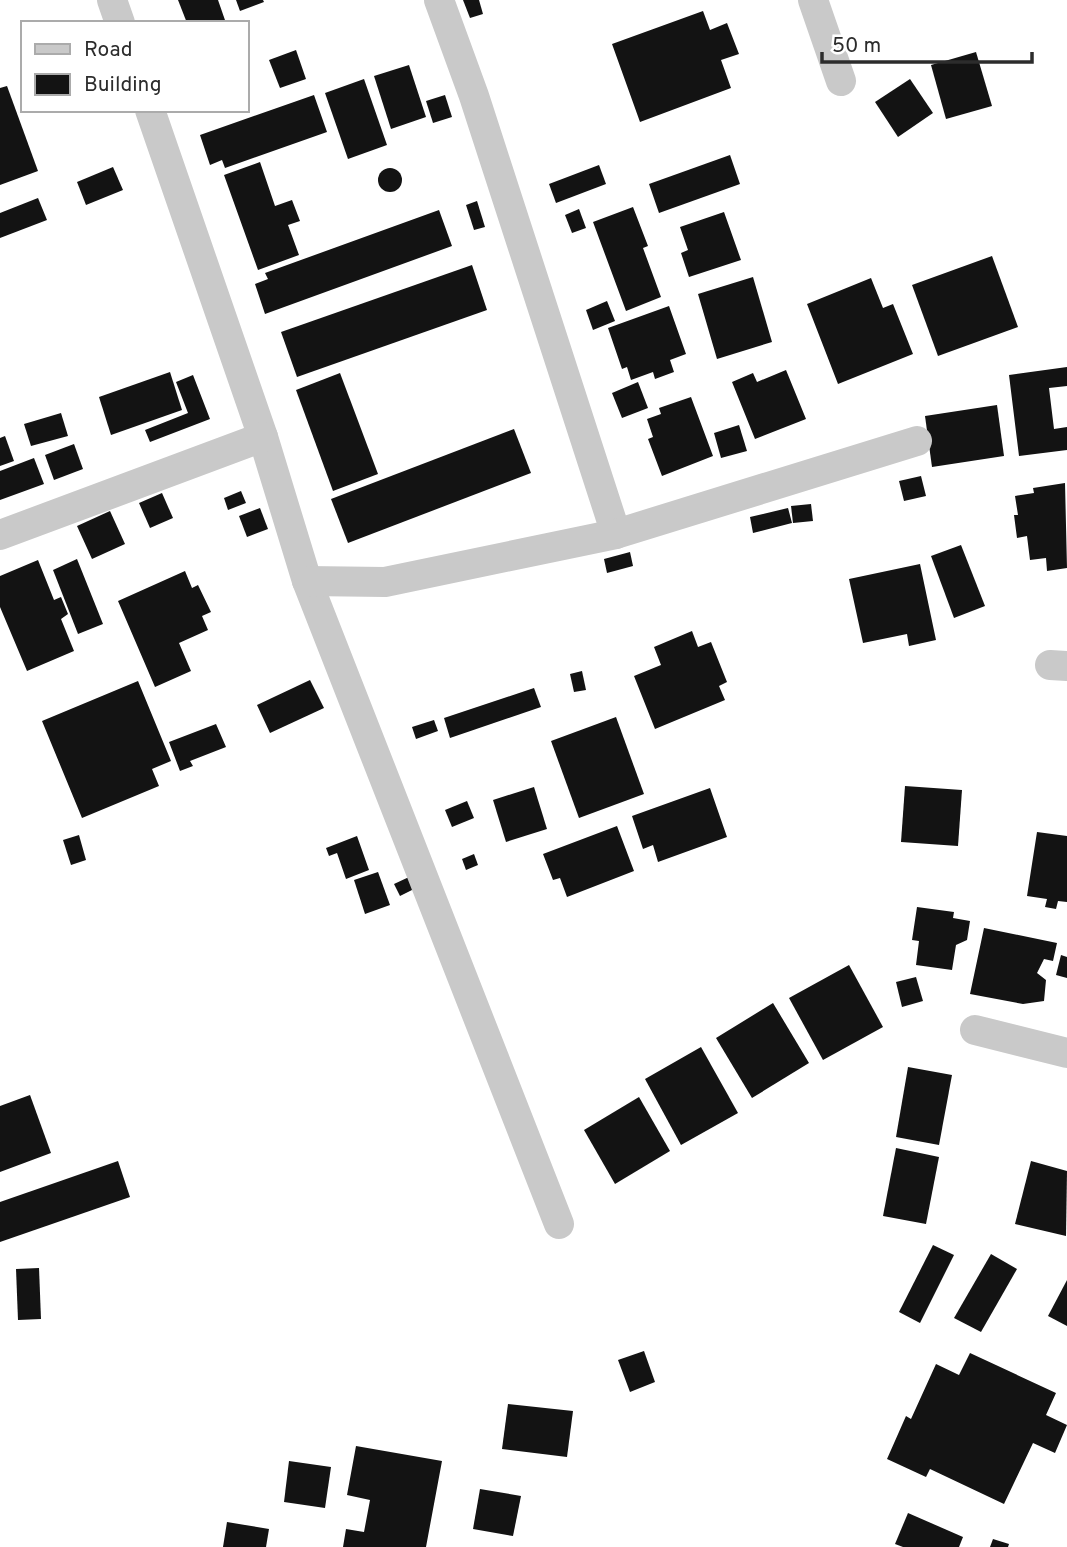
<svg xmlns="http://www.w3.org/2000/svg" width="1067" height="1547" viewBox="0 0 1067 1547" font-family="Overpass,sans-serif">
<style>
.building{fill:#131313}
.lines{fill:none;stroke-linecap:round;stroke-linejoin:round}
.street{stroke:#c9c9c9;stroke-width:30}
</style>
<rect width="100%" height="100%" fill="#fff"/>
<g class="building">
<path d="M178 0H218L226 23H187Z"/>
<path d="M236 0H263L264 2 240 11Z"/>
<path d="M463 0H479L483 14 470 18Z"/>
<path d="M703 11 710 30 727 23 739 54 721 60 731 88 640 122 612 44Z"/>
<path d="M296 50 306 79 280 88 269 60Z"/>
<path d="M976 52 992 106 946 119 931 65Z"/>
<path d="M409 65 426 117 391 129 374 76Z"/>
<path d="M364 79 387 145 348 159 325 93Z"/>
<path d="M910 79 933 113 898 137 875 102Z"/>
<path d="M7 86 38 171 0 185V88Z"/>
<path d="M314 95 327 132 225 168 222 160 210 165 200 135Z"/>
<path d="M445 95 452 117 433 123 426 101Z"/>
<path d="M730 155 740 184 659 213 649 184Z"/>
<path d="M260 162 275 206 292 200 300 221 288 225 299 255 258 270 224 175Z"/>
<path d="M599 165 606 184 556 203 549 184Z"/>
<path d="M113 167 123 190 86 205 77 182Z"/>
<circle cx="390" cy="180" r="12"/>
<path d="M38 198 47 220 0 238V213Z"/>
<path d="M477 201 485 227 474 230 466 205Z"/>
<path d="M633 207 648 246 643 248 661 297 626 311 593 222Z"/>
<path d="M579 209 586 228 572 233 565 215Z"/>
<path d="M439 210 452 246 265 314 255 284 268 279 265 273Z"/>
<path d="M724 212 741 260 689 277 681 253 688 250 680 227Z"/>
<path d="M992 256 1018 327 938 356 912 285Z"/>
<path d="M472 265 487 310 297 377 281 332Z"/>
<path d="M753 277 772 342 717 359 698 294Z"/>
<path d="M871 278 883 308 893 304 913 354 838 384 807 304Z"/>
<path d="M607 301 615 321 593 330 586 310Z"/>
<path d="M669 306 686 354 670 360 674 372 655 379 653 372 631 380 627 367 622 369 608 328Z"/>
<path d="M1067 367V386L1049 388 1054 429 1067 427V450L1019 456 1009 375Z"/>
<path d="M786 370 806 419 755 439 732 382 753 373 757 382Z"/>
<path d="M170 372 182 410 111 435 99 397Z"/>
<path d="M340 373 378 474 333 491 296 390Z"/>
<path d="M193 375 210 419 150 442 145 430 188 413 176 382Z"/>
<path d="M638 382 648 408 622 418 612 393Z"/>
<path d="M691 397 713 456 662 476 648 439 653 437 647 419 661 414 659 408Z"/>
<path d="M997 405 1004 456 932 467 925 416Z"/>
<path d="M61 413 68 436 31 446 24 424Z"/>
<path d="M739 425 747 451 721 458 714 433Z"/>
<path d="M514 429 531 473 348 543 331 499Z"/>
<path d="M5 436 14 461 0 466V438Z"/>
<path d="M74 444 83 469 54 480 45 455Z"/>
<path d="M34 458 44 484 0 500V471Z"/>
<path d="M921 476 926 496 904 501 899 481Z"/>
<path d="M1065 483 1067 568 1047 571 1046 558 1030 560 1027 536 1017 538 1014 515H1018L1015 496 1034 493 1033 488Z"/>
<path d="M241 491 246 503 228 510 224 498Z"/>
<path d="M162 493 173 518 150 528 139 503Z"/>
<path d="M811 504 813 521 793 523 791 506Z"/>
<path d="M260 508 268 529 247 537 239 516Z"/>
<path d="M788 508 792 523 753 533 750 517Z"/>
<path d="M110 511 125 544 92 559 77 526Z"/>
<path d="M961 545 985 606 954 618 931 556Z"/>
<path d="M630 552 633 566 607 573 604 559Z"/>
<path d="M77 559 103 624 78 634 53 570Z"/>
<path d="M38 560 54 600 61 597 68 614 61 619 74 651 27 671 0 607V576Z"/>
<path d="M920 564 936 640 909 646 907 634 863 643 849 579Z"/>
<path d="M185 571 192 588 198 585 211 612 202 616 208 630 179 643 191 671 155 687 118 601Z"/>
<path d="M692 631 698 647 711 642 727 682 719 686 725 700 655 729 634 676 661 665 654 647Z"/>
<path d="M582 671 586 690 574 692 570 674Z"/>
<path d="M310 680 324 708 270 733 257 705Z"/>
<path d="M138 681 171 761 152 769 159 786 82 818 42 721Z"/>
<path d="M534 688 541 707 450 738 444 718Z"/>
<path d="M616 717 644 794 579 818 551 741Z"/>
<path d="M434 720 438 731 416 739 412 727Z"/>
<path d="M216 724 226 747 190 761 193 766 180 771 169 742Z"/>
<path d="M905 786 962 790 958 846 901 842Z"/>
<path d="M534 787 547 829 506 842 493 800Z"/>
<path d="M710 788 727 837 658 862 653 845 643 849 632 816Z"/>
<path d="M467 801 474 818 452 827 445 810Z"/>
<path d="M617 826 634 871 567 897 560 878 553 880 543 854Z"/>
<path d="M1037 832 1067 836V902L1058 901 1056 909 1045 907 1047 899 1027 896Z"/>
<path d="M79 835 86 860 71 865 63 840Z"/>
<path d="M357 836 369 870 346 879 337 853 329 856 326 848Z"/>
<path d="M474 854 478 865 466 870 462 859Z"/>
<path d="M378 872 390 905 365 914 354 880Z"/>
<path d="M409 877 414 889 400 896 394 884Z"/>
<path d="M917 907 954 912 953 918 970 921 967 940 956 945 952 970 916 965 919 941 912 940Z"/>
<path d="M984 928 1057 943 1053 961 1044 959 1037 973 1046 980 1044 1001 1023 1004 970 994Z"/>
<path d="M1061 955 1067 957V978L1056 975Z"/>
<path d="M849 965 883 1027 823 1060 789 998Z"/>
<path d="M916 977 923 1001 902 1007 896 982Z"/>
<path d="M773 1003 809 1063 752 1098 716 1038Z"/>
<path d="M701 1047 738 1113 681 1145 645 1079Z"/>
<path d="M908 1067 952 1075 939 1145 896 1137Z"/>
<path d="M30 1095 51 1153 0 1172V1106Z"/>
<path d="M639 1097 670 1151 615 1184 584 1130Z"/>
<path d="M896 1148 939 1157 926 1224 883 1216Z"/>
<path d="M118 1161 130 1197 0 1242V1202Z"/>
<path d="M1031 1161 1067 1171 1066 1236 1015 1224Z"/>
<path d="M933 1245 954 1255 920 1323 899 1312Z"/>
<path d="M991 1254 1017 1269 981 1332 954 1318Z"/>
<path d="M39 1268 41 1319 18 1320 16 1269Z"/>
<path d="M1067 1280V1326L1048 1316Z"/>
<path d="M644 1351 655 1382 630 1392 618 1360Z"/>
<path d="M970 1353 1056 1393 1046 1415 1067 1425 1055 1453 1033 1443 1004 1504 930 1469 926 1477 887 1459 906 1416 911 1419 936 1364 959 1375Z"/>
<path d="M508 1404 573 1411 567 1457 502 1449Z"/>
<path d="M356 1446 442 1461 426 1547H343L346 1529 364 1532 370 1500 347 1495Z"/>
<path d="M289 1461 331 1467 325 1508 284 1502Z"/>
<path d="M480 1489 521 1496 513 1536 473 1529Z"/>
<path d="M908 1513 963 1537 959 1547H903L895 1544Z"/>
<path d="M227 1522 269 1529 266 1547H223Z"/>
<path d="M993 1539 1009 1544 1008 1547H990Z"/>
</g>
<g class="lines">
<g class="street">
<path d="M112 0 120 23"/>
<path d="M439 0 474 96 616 534"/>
<path d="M813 0 841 81"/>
<path d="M150 110 263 437 307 581 559 1224"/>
<path d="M0 535 263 437"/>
<path d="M307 581 385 582 616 534 917 441"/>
<path d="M1050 665 1067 666"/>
<path d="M975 1030 1067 1053"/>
</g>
</g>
<rect x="21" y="21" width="228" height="91" fill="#ffffff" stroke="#ababab" stroke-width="2"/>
<rect x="35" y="44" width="35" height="10" fill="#c9c9c9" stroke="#ababab" stroke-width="2"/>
<text x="84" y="56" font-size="21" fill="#2c2c2c">Road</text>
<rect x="35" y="74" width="35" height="21" fill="#131313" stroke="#ababab" stroke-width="2"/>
<text x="84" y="91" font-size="21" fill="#2c2c2c">Building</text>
<path d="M822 52v10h210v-10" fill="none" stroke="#2c2c2c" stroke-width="3.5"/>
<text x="832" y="52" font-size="21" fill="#2c2c2c" stroke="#ffffff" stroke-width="5" paint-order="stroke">50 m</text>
</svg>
